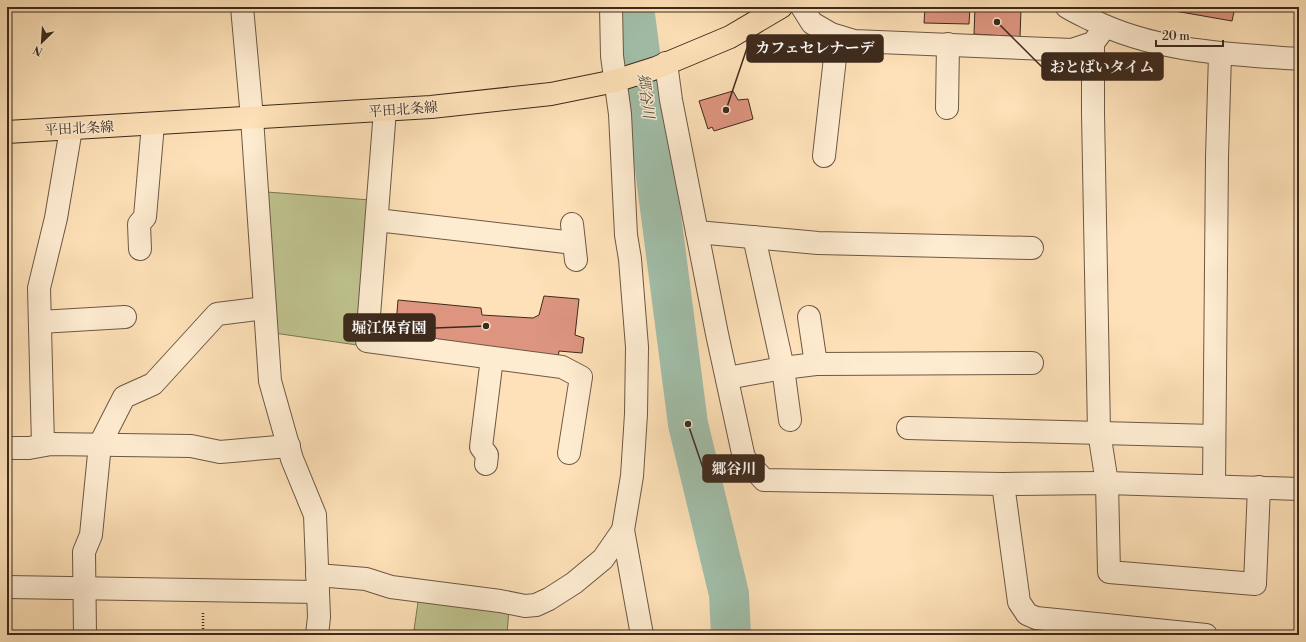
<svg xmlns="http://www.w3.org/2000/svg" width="1306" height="642" viewBox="0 0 1306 642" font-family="'Libre Bodoni','Noto Serif JP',serif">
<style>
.green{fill:#bfc38f;stroke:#7e7656}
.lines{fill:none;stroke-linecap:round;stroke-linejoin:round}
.river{stroke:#a1bea9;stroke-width:40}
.building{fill:#dd9580;stroke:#3d2a1d}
.minor-casing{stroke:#6d5844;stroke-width:24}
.major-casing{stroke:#3d2a1d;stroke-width:24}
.path{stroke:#3d2a1d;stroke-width:2.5;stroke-dasharray:1 2;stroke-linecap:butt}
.minor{stroke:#feecd1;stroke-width:22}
.major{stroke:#fee1b8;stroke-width:22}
.labels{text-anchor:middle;stroke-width:3;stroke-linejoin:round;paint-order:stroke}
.street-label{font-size:14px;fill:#3d2a1d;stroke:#feecd1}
.water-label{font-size:15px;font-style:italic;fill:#564f40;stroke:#feecd1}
.leader{fill:none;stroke:#3d2a1d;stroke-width:1.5}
.callout-dot{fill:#3d2a1d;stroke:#feecd1;stroke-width:1.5}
.callout{fill:#3d2a1d;stroke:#3d2a1d;stroke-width:1.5}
.callout-label{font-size:15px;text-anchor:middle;font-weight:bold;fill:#fff}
</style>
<rect width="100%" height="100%" fill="#fee1b8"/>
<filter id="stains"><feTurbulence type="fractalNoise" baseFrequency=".005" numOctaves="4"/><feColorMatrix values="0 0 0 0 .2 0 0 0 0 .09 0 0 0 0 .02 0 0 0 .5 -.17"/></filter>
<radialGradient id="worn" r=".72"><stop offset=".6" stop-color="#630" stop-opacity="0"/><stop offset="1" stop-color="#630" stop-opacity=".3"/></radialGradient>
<g class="green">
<path d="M267 192 370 200 357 345 274 333Z"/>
<path d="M419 595 509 608 507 635H439V633L414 630Z"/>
</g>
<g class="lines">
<path class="river" d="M634 7 688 424 729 594 731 635"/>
</g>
<g class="building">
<path d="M925 7H970L969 24 924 23Z"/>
<path d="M975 7 1021 9 1020 37 974 34Z"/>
<path d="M1152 7H1235L1232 21Z"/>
<path d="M733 91 738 100 748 99 753 119 714 131 712 127 708 129 699 101Z"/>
<path d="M544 296 579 299 575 335 584 338 582 353 559 351 558 358 395 337 398 300 481 308 482 315 533 318 539 315Z"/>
</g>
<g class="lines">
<defs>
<g id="minor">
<path d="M242 7 252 118 270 381 292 459 315 515 319 617 317 635"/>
<path d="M611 7 612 56 620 114 626 235 630 259 637 347 636 414 632 476 623 530 642 635"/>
<path d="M802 7 812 23 831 34 854 41 1072 50 1093 43 1105 27"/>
<path d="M1067 7C1075 12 1084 16 1092 20 1156 52 1229 54 1299 59"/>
<path d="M1093 43V113L1099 432 1107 483 1109 572 1255 584 1259 487"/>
<path d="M666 63 671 100 717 334 744 458 764 480 1003 484 1019 602 1027 614 1036 618 1206 635"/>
<path d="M947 108 948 44"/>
<path d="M385 110 367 341 562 367 581 377 569 453"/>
<path d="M824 156 836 49 840 37"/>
<path d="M377 220 574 243"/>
<path d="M572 224 576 260"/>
<path d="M697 232 818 243 1032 248"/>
<path d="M754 237 783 368 790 420"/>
<path d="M140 249 139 224 145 217 153 124"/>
<path d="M809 317 816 364"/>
<path d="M40 322 125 317"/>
<path d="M727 378 783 368 816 364 1032 363"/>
<path d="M908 428 1214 436"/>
<path d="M43 445 39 288 56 218 71 129"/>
<path d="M7 448H29L51 444 191 446 220 452 289 446"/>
<path d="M486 464 487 455 481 447 492 358"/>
<path d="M1003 484 1107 483 1299 489"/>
<path d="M1214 485 1217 157 1220 54"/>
<path d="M317 575 366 579 391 587 500 601 525 606 536 605 549 599 574 583 603 559 623 530"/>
<path d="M7 587 318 592"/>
<path d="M85 635 84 552 91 535 100 444 124 397 153 384 217 314 265 308"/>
</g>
<path id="major" d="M7 132 431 107 551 94 615 81 656 68 730 37 781 7"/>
</defs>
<use href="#minor" class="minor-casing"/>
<use href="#major" class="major-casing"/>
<path class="path" d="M203 635V612"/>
<use href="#minor" class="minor"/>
<use href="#major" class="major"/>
</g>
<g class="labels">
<g class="street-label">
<text transform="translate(403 109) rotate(-4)" y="5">平田北条線</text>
<text transform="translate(79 128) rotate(-3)" y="5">平田北条線</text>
</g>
<g class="water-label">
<text transform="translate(646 96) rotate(83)" y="5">郷谷川</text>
</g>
</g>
<path class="leader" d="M726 110L747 48M997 22L1042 67M486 326L435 328M688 424L703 468"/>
<g class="callout-dot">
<circle cx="726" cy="110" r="4"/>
<circle cx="997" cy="22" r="4"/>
<circle cx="486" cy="326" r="4"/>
<circle cx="688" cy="424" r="4"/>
</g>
<g class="callout">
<rect x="747" y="35" width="136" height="27" rx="4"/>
<rect x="1042" y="53" width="121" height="27" rx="4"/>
<rect x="344" y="314" width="91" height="27" rx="4"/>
<rect x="703" y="455" width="61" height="27" rx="4"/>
</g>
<g class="callout-label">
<text x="815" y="53">カフェセレナーデ</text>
<text x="1102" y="72">おとばいタイム</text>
<text x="389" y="333">堀江保育園</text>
<text x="734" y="474">郷谷川</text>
</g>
<rect width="1306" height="642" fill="none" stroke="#fee1b8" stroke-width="24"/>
<rect x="8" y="8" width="1290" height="626" fill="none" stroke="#3d2a1d" stroke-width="2"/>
<rect x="12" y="12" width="1282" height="618" fill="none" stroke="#3d2a1d"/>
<g transform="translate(42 42) rotate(205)" stroke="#feecd1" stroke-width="3" paint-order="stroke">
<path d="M0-3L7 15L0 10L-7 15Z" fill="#3d2a1d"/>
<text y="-6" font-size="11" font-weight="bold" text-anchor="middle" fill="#3d2a1d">N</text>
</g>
<path d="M1156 40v6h67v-6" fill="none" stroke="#3d2a1d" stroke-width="2"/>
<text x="1162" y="40" font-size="12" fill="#3d2a1d" stroke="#feecd1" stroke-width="3" paint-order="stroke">20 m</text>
<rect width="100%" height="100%" filter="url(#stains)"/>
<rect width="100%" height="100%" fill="url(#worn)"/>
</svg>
